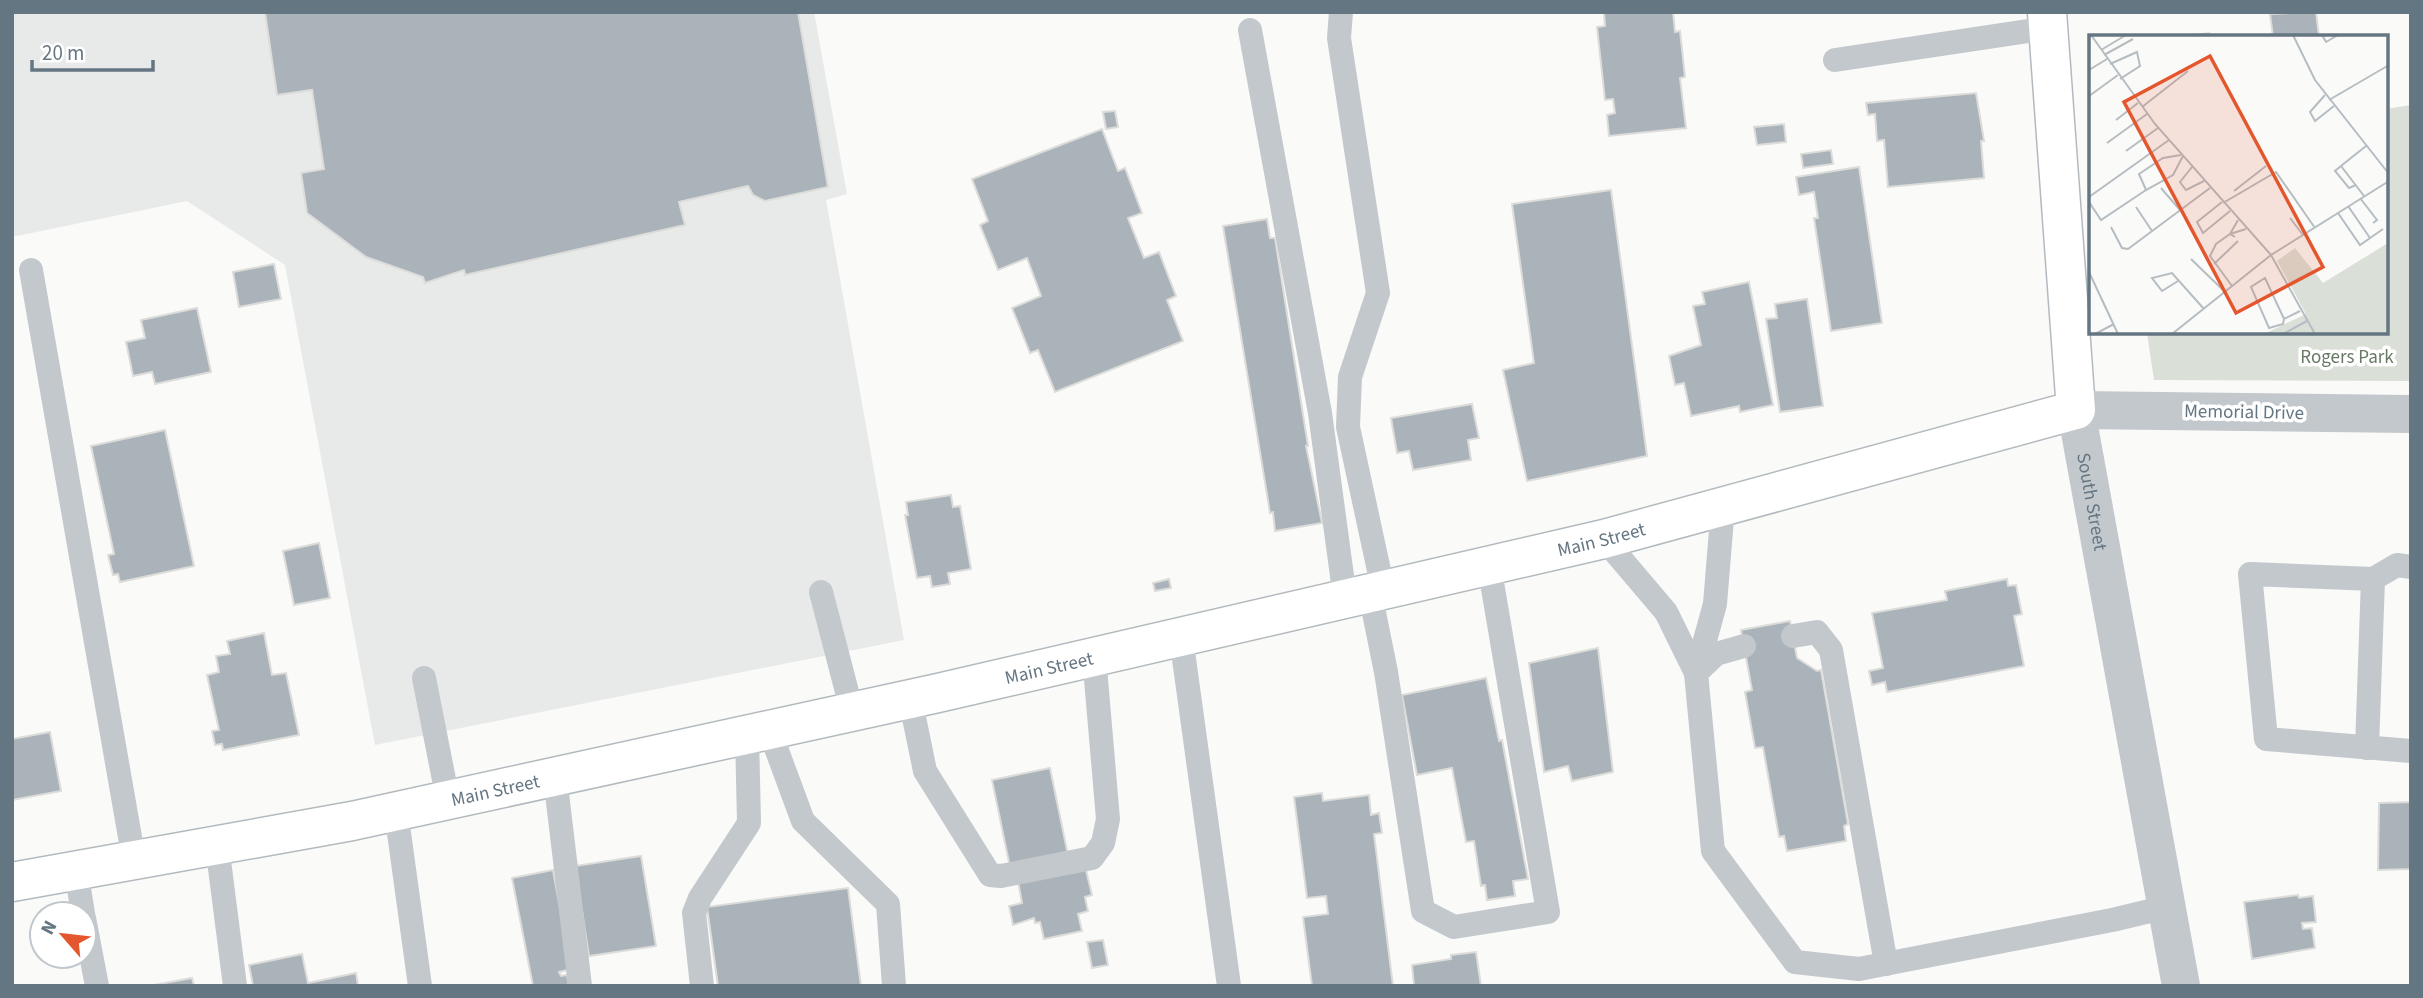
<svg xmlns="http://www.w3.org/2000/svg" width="2423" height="998" viewBox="0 0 2423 998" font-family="'Source Sans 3',sans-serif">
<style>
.built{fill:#e8e9e9}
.green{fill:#dadfd7}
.building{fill:#aab3b9;stroke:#dcdcda;stroke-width:2}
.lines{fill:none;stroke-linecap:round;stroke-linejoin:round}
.secondary-casing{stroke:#b3babf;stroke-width:41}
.service{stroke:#c3c8cc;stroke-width:24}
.minor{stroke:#c3c8cc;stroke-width:38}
.tertiary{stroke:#c3c8cc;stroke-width:38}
.secondary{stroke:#fff;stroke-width:38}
.labels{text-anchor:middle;stroke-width:7;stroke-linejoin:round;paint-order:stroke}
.park-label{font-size:19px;fill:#687a64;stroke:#fff}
.street-label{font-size:19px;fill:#657683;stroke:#fff}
.inset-road{fill:none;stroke:#b5bdc2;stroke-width:2}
.view{fill:#e4572e;fill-opacity:0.15;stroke:#e4572e;stroke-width:3.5}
.inset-edge{fill:none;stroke:#657683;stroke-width:3.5}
</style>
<rect width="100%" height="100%" fill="#fafaf8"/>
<path class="built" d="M12 12H814L847 194 826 200 904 640 375 745 285 265 187 201 12 237Z"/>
<path class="green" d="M2411 105V381L2154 380 2147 333 2386 332V109Z"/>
<g class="building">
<path d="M265 12H798L828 187 765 201 753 195 748 186 679 202 685 225 465 275 464 270 425 283 423 277 366 257 307 213 301 173 324 169 312 90 277 95Z"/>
<path d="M1604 12H1673L1675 32 1680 31 1685 77 1680 78 1686 128 1609 136 1607 115 1615 113 1613 99 1605 100 1597 27 1605 26Z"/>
<path d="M2316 12 2319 37H2273L2270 14Z"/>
<path d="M2209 33 2210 37H2179Z"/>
<path d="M1976 93 1984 141H1981L1984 178 1888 187 1884 140 1877 141 1875 114 1868 115 1866 103Z"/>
<path d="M1115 111 1118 127 1106 129 1103 112Z"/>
<path d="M1784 124 1786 142 1757 145 1754 127Z"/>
<path d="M1102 129 1118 171 1125 168 1142 213 1128 218 1144 258 1159 252 1176 296 1167 300 1183 341 1055 392 1038 350 1030 353 1012 308 1041 296 1027 258 998 270 980 225 988 221 972 179Z"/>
<path d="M1831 150 1833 164 1803 168 1801 154Z"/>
<path d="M1859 167 1882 323 1831 331 1814 218H1818L1814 192 1799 195 1796 177Z"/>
<path d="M1611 190 1647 456 1527 481 1503 370 1534 363 1512 204Z"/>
<path d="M1267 219 1270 238H1275L1308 446H1306L1322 523 1275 531 1273 512 1270 513 1223 226Z"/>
<path d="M274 264 281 299 239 307 233 272Z"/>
<path d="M1749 282 1773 405 1740 412 1739 406 1691 416 1684 383 1675 385 1669 356 1701 345 1693 306 1705 304 1702 292Z"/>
<path d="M1807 299 1823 406 1780 412 1766 319 1777 318 1775 304Z"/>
<path d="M197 308 211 372 155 384 152 372 133 376 126 342 145 338 141 320Z"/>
<path d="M1472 404 1479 438 1468 440 1471 460 1413 470 1409 451 1397 453 1391 418Z"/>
<path d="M165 430 194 566 120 582 118 574 113 575 108 555 114 554 91 446Z"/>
<path d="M951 495 953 507 960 506 971 569 948 573 950 584 932 587 930 576 917 578 905 515H908L906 502Z"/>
<path d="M319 543 330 598 294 605 283 551Z"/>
<path d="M1169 579 1171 588 1155 591 1153 583Z"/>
<path d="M2007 579 2008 586 2016 585 2022 614 2014 616 2024 666 1887 692 1885 682 1872 685 1869 671 1883 668 1872 613 1947 600 1945 591Z"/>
<path d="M1790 621 1797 658 1817 671 1821 670 1848 824 1844 826 1846 841 1787 851 1784 836 1779 837 1763 747 1755 748 1745 692 1752 690 1741 630Z"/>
<path d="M264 633 272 675 286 673 299 735 223 750 222 744 215 745 212 731 219 730 207 675 219 672 216 656 230 654 227 641Z"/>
<path d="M1598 648 1613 772 1572 781 1568 766 1544 772 1529 663Z"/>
<path d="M1486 678 1499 741 1502 740 1528 879 1513 881 1515 896 1487 900 1485 885 1481 886 1474 841 1466 842 1452 768 1417 775 1402 695Z"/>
<path d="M50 732 61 791 12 800V739Z"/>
<path d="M1050 768 1069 860 1011 872 992 780Z"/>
<path d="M1322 793 1323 801 1369 795 1371 815 1379 813 1382 833 1374 834 1393 986H1312L1303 917 1328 914 1326 896 1307 898 1294 797Z"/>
<path d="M2411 802V869L2378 870 2379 803Z"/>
<path d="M641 856 656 946 589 956 575 866Z"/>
<path d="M1085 866 1092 895 1085 897 1088 911 1078 914 1082 931 1044 939 1040 922 1035 923 1034 918 1013 925 1009 906 1022 903 1018 881Z"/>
<path d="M553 870 571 969 559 972 561 976 567 975 569 986H533L512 878Z"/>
<path d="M848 888 861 986H718L707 907Z"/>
<path d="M2298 895 2299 898 2313 896 2316 922 2302 923 2303 929 2312 928 2315 948 2252 959 2244 902Z"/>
<path d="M1103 940 1108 965 1092 968 1087 942Z"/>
<path d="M1476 952 1481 986H1414L1412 965 1451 959V955Z"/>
<path d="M302 954 308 983 356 973 358 986H253L249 965Z"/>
<path d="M192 978 194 986H149Z"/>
</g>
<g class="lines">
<defs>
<g id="secondary">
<path id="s2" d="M12 882 352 821 938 693 1604 539 2076 410 2047 12"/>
</g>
</defs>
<use href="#secondary" class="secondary-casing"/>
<g class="service">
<path d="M1341 12 1339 38 1378 293 1350 377 1348 427 1383 589"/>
<path d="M1250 30 1320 413 1345 598"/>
<path d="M1835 60 2048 28"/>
<path d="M31 270 134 860"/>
<path d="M1604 539 1666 612 1696 673 1715 604 1723 506"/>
<path d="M2411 567 2397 565 2373 579 2250 574 2266 739 2411 751"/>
<path d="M821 592 852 711"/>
<path d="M1370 593 1386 672 1423 911 1454 927 1548 912 1489 565"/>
<path d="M1793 636 1817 632 1831 650 1886 964"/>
<path d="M1181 637 1229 986"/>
<path d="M1744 646 1716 654 1696 673 1713 851 1795 962 1859 969 2112 920 2167 907"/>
<path d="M424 678 448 800"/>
<path d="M910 698 925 771 990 875 1001 876 1092 858 1103 843 1108 819 1094 656"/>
<path d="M769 729 803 821 888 904 894 986"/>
<path d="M2367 748 2373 579"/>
<path d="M555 777 580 986"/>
<path d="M396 811 420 986"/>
<path d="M217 845 235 986"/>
<path d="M76 870 83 914"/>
<path d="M84 918 97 986"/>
<path d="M702 986 694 913 700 898 749 823 747 734"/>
</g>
<path class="minor" d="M2076 410 2411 414"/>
<path class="tertiary" id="s1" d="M2076 410 2181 986"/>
<use href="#secondary" class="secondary"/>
</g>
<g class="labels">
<g class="park-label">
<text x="2347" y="363">Rogers Park</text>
</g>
<g class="street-label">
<text transform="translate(2244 411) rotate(1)" y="7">Memorial Drive</text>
<text dy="7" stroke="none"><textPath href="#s1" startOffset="93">South Street</textPath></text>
<text dy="7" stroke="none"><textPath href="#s2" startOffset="1626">Main Street</textPath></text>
<text dy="7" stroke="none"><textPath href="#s2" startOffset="1059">Main Street</textPath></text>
<text dy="7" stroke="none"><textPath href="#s2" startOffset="492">Main Street</textPath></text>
</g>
</g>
<g transform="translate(2089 35)">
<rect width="299" height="299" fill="#fafaf8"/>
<path d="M299 208V299H175L217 279 188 226 206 213 234 248Z" fill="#dadfd7"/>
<path class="inset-road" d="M2 0 66 89 182 220 300 146M204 0 226 45 300 139M233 0 237 7 249 0M12 15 37 0M15 20 44 4M21 29 48 17 51 31 31 44M0 35 18 24M236 60 221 77 226 86 245 71M0 61 29 40M240 65 300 30M53 72 99 36M27 85 49 68M18 108 58 79M37 116 69 93M92 120 74 123 50 139 57 155 84 140 94 121M252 131 246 136 260 153 267 150M103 132 91 147 97 155 115 146M72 153 91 175M145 156 177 131M275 161 252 131 277 111M0 162 80 105M271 163 288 185 284 188M0 167 12 185 57 155M133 167 108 187 114 198 141 176M134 168 187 137 226 193M259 171 281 203M47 172 63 196M249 178 271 210 294 194M201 183 214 200M149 185 141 199 157 194M22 192 33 213 39 214 121 153M102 224 136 257M125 229 149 206M0 237 29 299M89 246 73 256 63 243 83 238 115 274M143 251 121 221 127 209 141 199 146 202M195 284 194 289 180 293 162 252 176 243 195 284 211 276M6 299 25 289M83 299 182 220 226 299M194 299 218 286"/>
<path class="view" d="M121 21 234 232 147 278 35 67Z"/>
<rect width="299" height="299" class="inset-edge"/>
</g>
<rect width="2423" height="998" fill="none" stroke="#657683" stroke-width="28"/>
<g transform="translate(63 935) rotate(298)"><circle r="33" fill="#ffffff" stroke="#c1c8cd" stroke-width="2"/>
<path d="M0-5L12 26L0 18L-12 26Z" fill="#e4572e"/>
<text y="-10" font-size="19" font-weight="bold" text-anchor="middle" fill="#657683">N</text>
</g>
<path d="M32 60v10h121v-10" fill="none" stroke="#657683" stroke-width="3.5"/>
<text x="42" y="60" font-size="21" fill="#657683" stroke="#ffffff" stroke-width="5" paint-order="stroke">20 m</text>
</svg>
